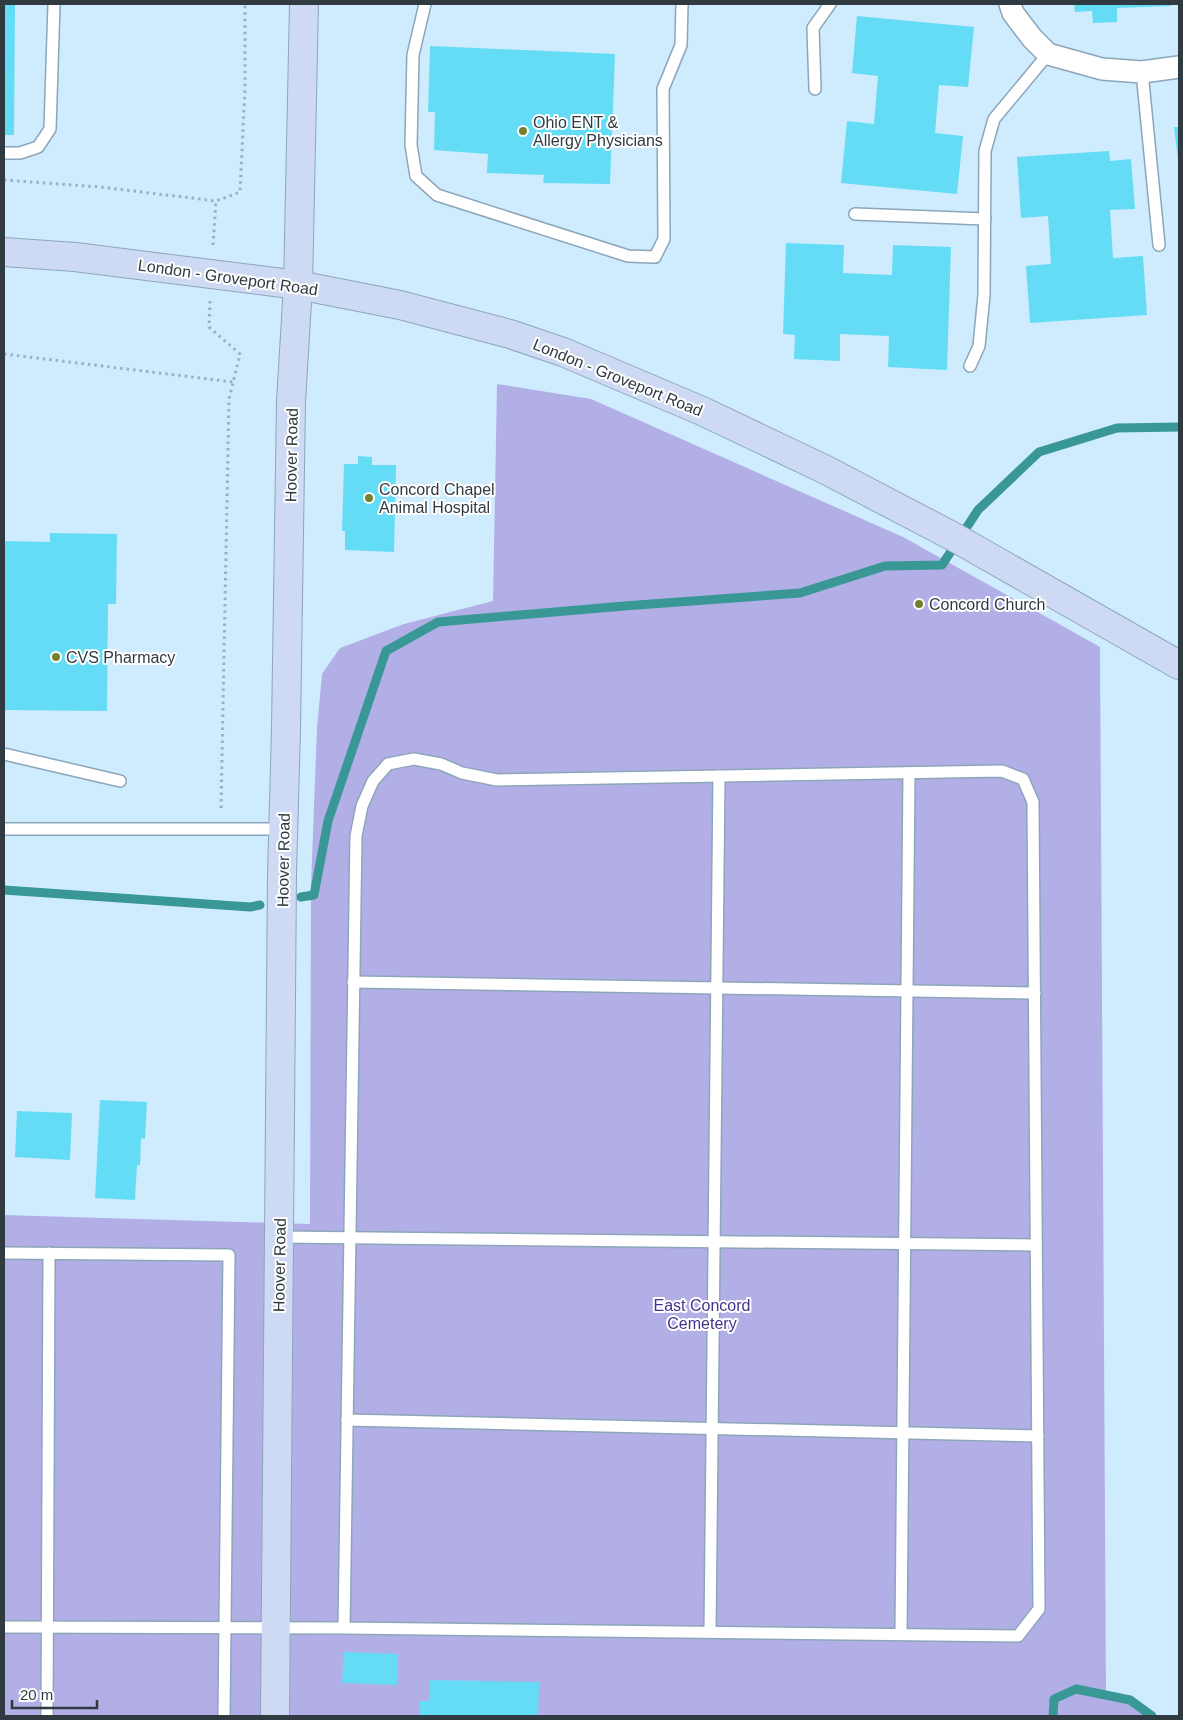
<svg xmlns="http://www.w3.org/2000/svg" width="1183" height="1720" viewBox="0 0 1183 1720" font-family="Arial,sans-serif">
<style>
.green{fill:#b2afe7}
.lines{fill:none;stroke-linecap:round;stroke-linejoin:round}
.stream{stroke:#399896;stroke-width:9}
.building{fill:#65dcf6}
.lane-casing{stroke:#8ca6b9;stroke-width:14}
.street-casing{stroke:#8ca6b9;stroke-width:24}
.secondary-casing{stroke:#8ca6b9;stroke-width:30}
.path{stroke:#9bb1c0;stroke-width:3;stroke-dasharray:2.5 4;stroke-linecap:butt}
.lane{stroke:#fff;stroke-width:11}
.street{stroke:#fff;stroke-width:21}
.secondary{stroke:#cedaf3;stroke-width:28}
.poi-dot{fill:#73812f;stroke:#fff;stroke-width:2}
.labels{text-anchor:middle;stroke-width:4;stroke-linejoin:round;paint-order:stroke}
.poi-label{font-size:16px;fill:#2f3a41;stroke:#fff;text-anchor:start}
.street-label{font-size:16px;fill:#2f3a41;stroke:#fff}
.park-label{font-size:16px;fill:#44328c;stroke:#fff}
</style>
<rect width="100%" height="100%" fill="#cfebfe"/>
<path class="green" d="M497 384 591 399 903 537 1100 647 1106 1694H1119V1698L1130 1700 1152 1716H4V1215L310 1224 311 886 317 728 322 674 340 648 404 624 493 601Z"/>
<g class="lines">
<g class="stream">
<path d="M4 890 250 907 260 905"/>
<path d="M301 897 314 895 328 821 386 651 438 622 624 606 800 593 885 566 942 565 978 510 1039 452 1117 428 1179 427"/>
<path d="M1053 1716 1054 1699 1076 1689 1130 1700 1152 1716"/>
</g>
</g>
<g class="building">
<path d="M4 4H15L14 135H4Z"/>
<path d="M1074 4H1171V6L1117 8V22L1093 23 1092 11 1075 12Z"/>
<path d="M857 16 974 27 968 87 939 85 935 133 963 136 957 194 841 183 847 121 874 124 878 76 852 73Z"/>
<path d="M430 46 615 54 610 184 543 183 544 175 487 173 488 154 434 150 435 112H428Z"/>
<path d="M1174 127H1179V160H1178Z"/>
<path d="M1109 151 1110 161 1131 159 1135 209 1110 210 1113 258 1143 256 1147 315 1030 323 1026 266 1051 264 1048 216 1021 218 1017 157Z"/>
<path d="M786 243 844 245 843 273 892 275 893 245 951 247 947 370 888 367 889 336 840 334V361L794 359 795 335 783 334Z"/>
<path d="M358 456 372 457V465H396L394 552 345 550V531H342L344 464H358Z"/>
<path d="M50 533 117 534 116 604H108L107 711 4 710V541L50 542Z"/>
<path d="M100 1100 147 1102 145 1139 141 1138 140 1165H137L135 1200 95 1198Z"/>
<path d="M17 1111 72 1113 70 1160 15 1157Z"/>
<path d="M344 1652 398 1654 397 1685 342 1683Z"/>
<path d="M429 1680 539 1682 538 1716H420V1701H429Z"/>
</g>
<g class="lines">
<defs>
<g id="lane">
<path d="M425 4 413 55 411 145 416 176 437 195 628 256 655 257 664 239 663 89 681 45 682 4"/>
<path d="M1142 72 1159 245"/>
<path d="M815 89 813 28 830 4"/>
<path d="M4 153H20L38 147 50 129 54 4"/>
<path d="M855 214 985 219"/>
<path d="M970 366 979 346 984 295 985 151 994 119 1048 54"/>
<path d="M4 754 120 781"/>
<path d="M4 829H284"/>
<path d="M353 982 1035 993"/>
<path d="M279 1237 1036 1245"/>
<path d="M4 1253 229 1255 224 1716"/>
<path d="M347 1420 1038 1436"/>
<path d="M4 1627 344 1628 1018 1636 1039 1609 1033 802 1023 779 1002 771 497 780 462 773 441 764 414 759 388 764 373 781 362 806 356 836 344 1628"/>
<path d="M710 1632 719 776"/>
<path d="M901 1634 909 773"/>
<path d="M47 1716 49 1253"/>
</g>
<path id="street" d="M1010 4 1013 13 1032 38 1048 54 1102 69 1142 72 1179 67"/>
<g id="secondary">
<path d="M4 252 75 257 298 285 400 305 510 334 563 352 702 411 824 469 954 537 1179 665"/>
<path d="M275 1716 282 875 286 729 291 402 298 285 304 4"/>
</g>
</defs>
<use href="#lane" class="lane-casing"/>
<use href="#street" class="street-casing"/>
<use href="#secondary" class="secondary-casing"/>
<g class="path">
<path d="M4 180 100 187 216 201 240 192 245 89V4"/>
<path d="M213 245 216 201"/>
<path d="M210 301 209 327 240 354 229 399 221 809"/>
<path d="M4 354 233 382"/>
</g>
<use href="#lane" class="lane"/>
<use href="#street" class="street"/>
<use href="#secondary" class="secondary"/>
</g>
<g class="poi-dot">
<circle cx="523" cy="131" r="5"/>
<circle cx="369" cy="498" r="5"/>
<circle cx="919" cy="604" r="5"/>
<circle cx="56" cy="657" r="5"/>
</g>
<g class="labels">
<g class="poi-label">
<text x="533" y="128">Ohio ENT &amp;<tspan x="533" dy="18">Allergy Physicians</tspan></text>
<text x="379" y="495">Concord Chapel<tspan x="379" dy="18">Animal Hospital</tspan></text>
<text x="929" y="610">Concord Church</text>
<text x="66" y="663">CVS Pharmacy</text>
</g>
<g class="street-label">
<text transform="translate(228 277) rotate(8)" y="6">London - Groveport Road</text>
<text transform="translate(618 377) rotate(22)" y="6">London - Groveport Road</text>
<text transform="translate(291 455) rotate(-89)" y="6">Hoover Road</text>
<text transform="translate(283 860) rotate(-89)" y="6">Hoover Road</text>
<text transform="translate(279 1265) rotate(-89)" y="6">Hoover Road</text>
</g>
<g class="park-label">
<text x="702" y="1311">East Concord<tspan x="702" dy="18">Cemetery</tspan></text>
</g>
</g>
<rect width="1183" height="1720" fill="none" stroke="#2f3a41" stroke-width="10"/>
<path d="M12 1700v8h85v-8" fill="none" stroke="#2f3a41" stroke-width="2.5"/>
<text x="20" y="1700" font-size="15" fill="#2f3a41" stroke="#ffffff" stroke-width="4" paint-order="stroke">20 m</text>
</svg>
